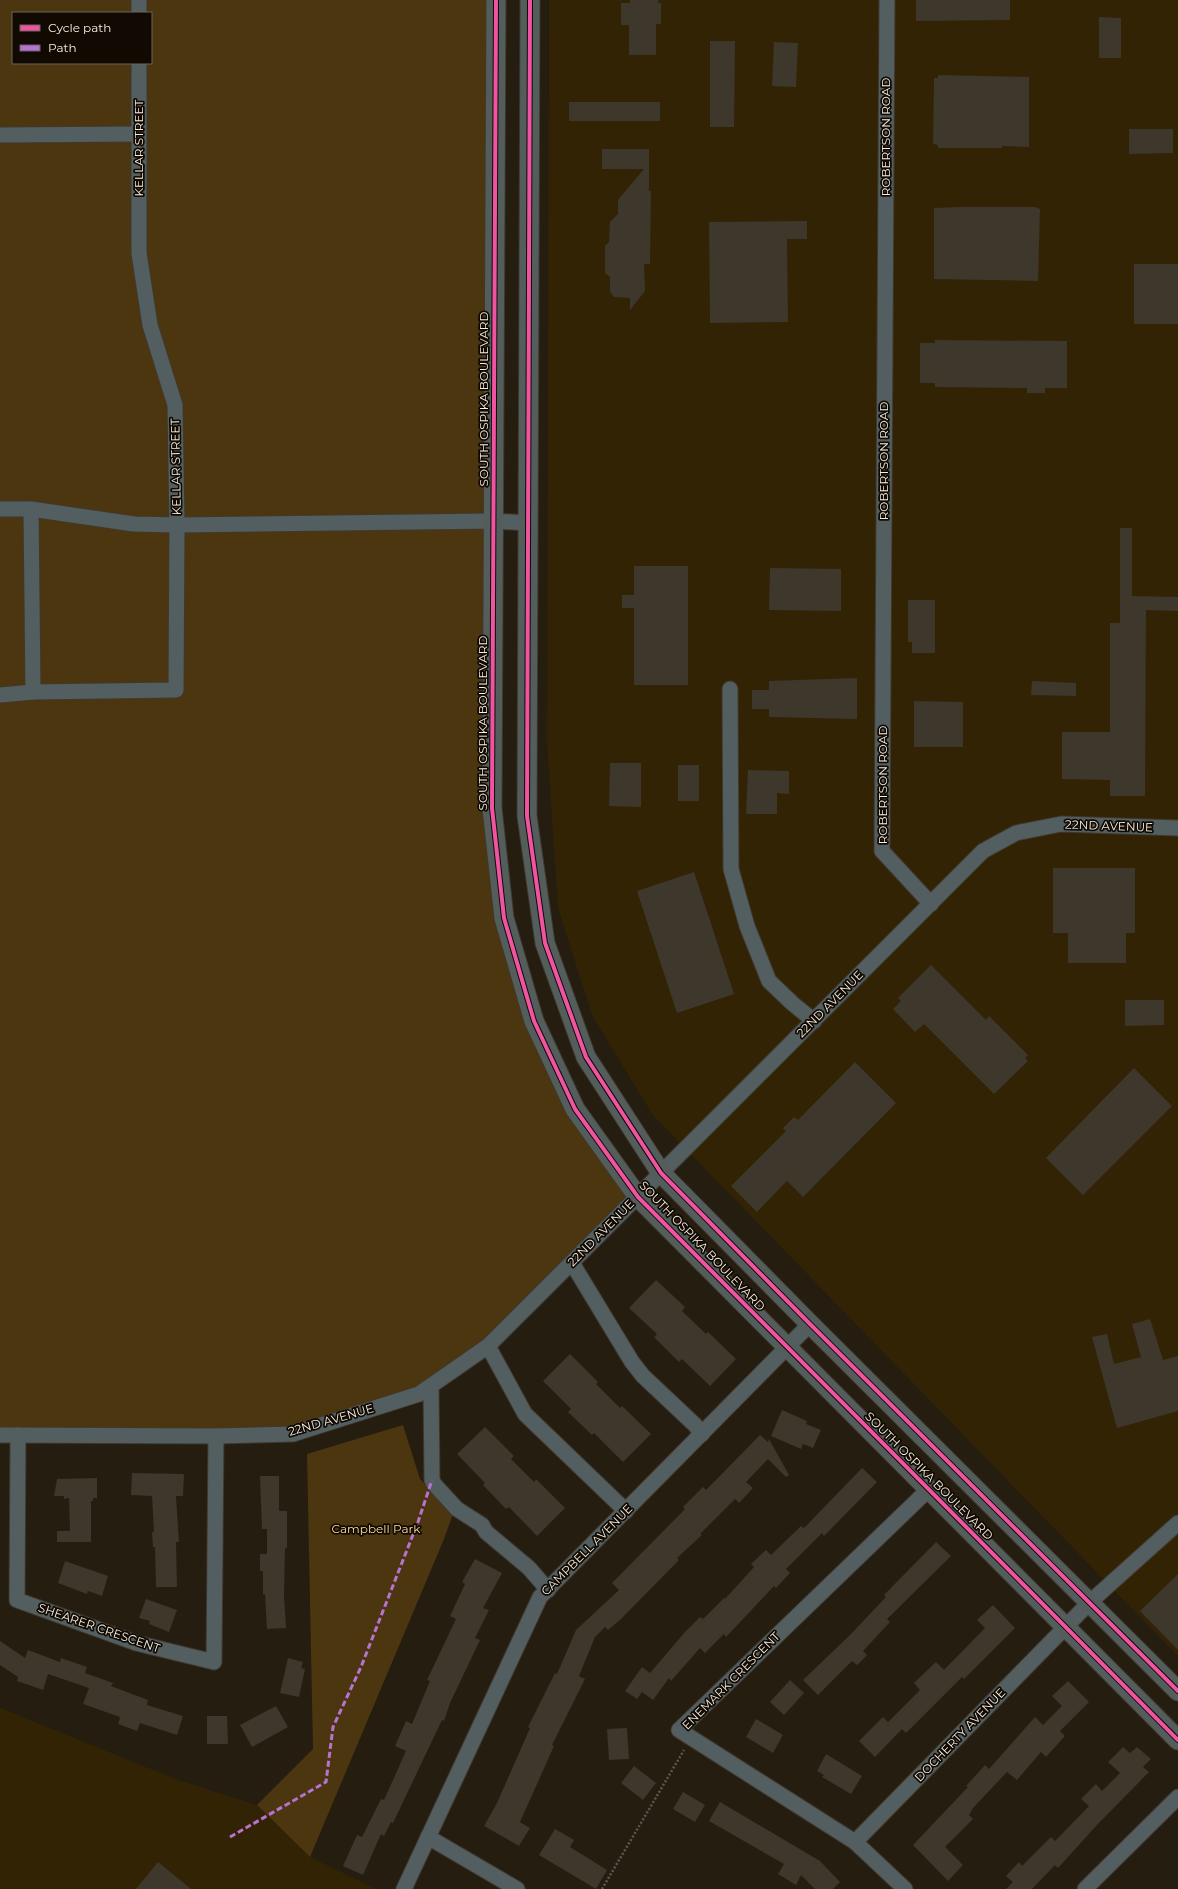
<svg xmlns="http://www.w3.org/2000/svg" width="1178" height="1889" viewBox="0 0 1178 1889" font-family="Montserrat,sans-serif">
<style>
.built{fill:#332305}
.green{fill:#4b360f;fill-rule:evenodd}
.building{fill:#3d372c}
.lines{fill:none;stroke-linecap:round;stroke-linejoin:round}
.minor-casing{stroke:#41392e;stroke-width:17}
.major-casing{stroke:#41392e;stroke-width:21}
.path{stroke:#555a58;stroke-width:2.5;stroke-dasharray:2 2;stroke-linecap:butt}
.minor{stroke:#535e61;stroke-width:15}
.major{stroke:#535e5c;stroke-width:19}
.quiet{stroke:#b673d3;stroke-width:3;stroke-dasharray:6 3;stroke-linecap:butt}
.cycleway-casing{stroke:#100a03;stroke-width:6}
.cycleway{stroke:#f153a3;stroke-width:4}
.labels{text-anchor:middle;stroke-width:3.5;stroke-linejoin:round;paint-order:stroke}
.street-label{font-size:12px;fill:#f7eee0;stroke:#100a03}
.park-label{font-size:12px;fill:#ffda9d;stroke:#100a03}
</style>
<rect width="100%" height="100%" fill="#251d0f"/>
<g class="built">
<path d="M549 0H1178V1656L652 1114 592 1015 558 908 547 741Z"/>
<path d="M0 1708 178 1780 257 1805 310 1857 376 1889H0Z"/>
</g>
<g class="green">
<path d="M0 0H494V791L508 912 533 1020 634 1194 461 1369 320 1427 0 1435ZM13 13H151V63H13Z"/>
<path d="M403 1425 420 1479 453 1514 444 1539 310 1857 257 1805 313 1749 307 1454Z"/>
</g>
<g class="building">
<path d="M630 0H658V3H661V24H656V55H629V25H621V3H630Z"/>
<path d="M916 0H1010V20L916 21Z"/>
<path d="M1099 17 1121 18V58H1099Z"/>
<path d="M710 41H735L734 127H710Z"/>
<path d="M774 42 798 43 796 87 772 86Z"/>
<path d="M938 75 1029 77V147L1002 146V148H938V145L933 144 934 78H938Z"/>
<rect x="569" y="102" width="91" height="19"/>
<path d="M1129 129H1173V153L1129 154Z"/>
<path d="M602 149H649V191H651L650 264H644L645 291 630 310V298L614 297 610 292V277L605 273V246L609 242 610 222 618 214V200L644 169H602Z"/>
<path d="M960 207H1035L1040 209 1038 281 934 279V208Z"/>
<path d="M807 221V239H787L788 322 710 323 709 222Z"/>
<rect x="1134" y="264" width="44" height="60"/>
<path d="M935 340 1067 341V388H1045V393H1027V388L935 387V383H920V343H935Z"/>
<path d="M1120 528H1132V596L1178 597V611L1146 610 1145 796H1110V780L1062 779V732H1110V623H1120Z"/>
<path d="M634 566H688V685H634V608H622V595H634Z"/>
<path d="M770 568 841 569V611L769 610Z"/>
<path d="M908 600H935V653H912V642H908Z"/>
<path d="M857 678V719L769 717V709H752V690H769V681Z"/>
<path d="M1032 681 1076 683V696L1031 695Z"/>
<path d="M914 701 963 702V747H914Z"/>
<path d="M610 763H641V807L609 806Z"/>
<rect x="678" y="765" width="21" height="36"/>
<path d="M748 770 789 771V794L777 793V814H746Z"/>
<path d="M1053 868H1135V933H1126V963H1068V933H1053Z"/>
<path d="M694 872 734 994 677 1013 637 891Z"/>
<path d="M931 965 986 1020 989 1016 1028 1055 1025 1058 1028 1061 994 1094 924 1024 915 1032 893 1009 901 1001 898 998Z"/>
<path d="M1125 1000H1164V1025L1125 1026Z"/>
<path d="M855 1062 896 1103 803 1197 787 1181 757 1212 731 1186 786 1131 783 1128 794 1117 798 1120Z"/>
<path d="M1134 1068 1172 1106 1083 1195 1046 1158Z"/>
<path d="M656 1280 685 1307 682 1311 706 1334 708 1332 736 1359 710 1386 682 1359 679 1362 654 1337 657 1334 629 1308Z"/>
<path d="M1150 1319 1163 1360 1178 1356V1411L1117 1428 1092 1337 1107 1334 1114 1364 1141 1357 1132 1324Z"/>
<path d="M570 1354 598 1382 596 1384 620 1408 622 1406 651 1434 623 1462 594 1433 592 1435 568 1412 571 1409 543 1381Z"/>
<path d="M782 1410 807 1421 806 1424 821 1430 813 1448 803 1444 801 1449 771 1436Z"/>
<path d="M485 1427 514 1456 511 1459 534 1482 536 1479 565 1508 537 1536 509 1507 506 1509 483 1485 485 1483 457 1454Z"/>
<path d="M760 1435 768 1442 769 1439 789 1475 786 1477 768 1459 746 1482 753 1488 739 1503 735 1499 700 1534 702 1535 677 1558 679 1560 620 1620 608 1630 605 1627 595 1637 579 1676 585 1679 552 1745 554 1746 520 1822 530 1828 519 1846 484 1826 497 1803 530 1728 528 1727 555 1673 557 1674 576 1630 619 1590 612 1583 685 1509 683 1507 703 1487 706 1490Z"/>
<path d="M862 1468 877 1482 824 1536 822 1533 786 1569 790 1573 776 1588 774 1586 726 1637 724 1634 705 1653 700 1648 671 1681 669 1678 653 1700 642 1692 637 1699 625 1691 642 1667 650 1673 685 1632 700 1617 703 1619 724 1598 725 1599 754 1567 751 1564 766 1550 771 1555 801 1526 804 1528Z"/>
<path d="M132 1473 184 1474 183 1496H176L179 1542H176L177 1587H156L155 1547H153L152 1532H154L152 1496 131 1495Z"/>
<path d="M260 1476H279V1511H287V1548H285L284 1595 286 1628 267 1629 265 1594H263V1571H260V1554H267V1529H262Z"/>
<path d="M97 1478V1498H93V1501H91V1542H57V1531H70L69 1498 64 1499V1496H54L57 1479Z"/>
<path d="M936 1542 951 1556 887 1619 890 1622 863 1651 867 1655 857 1665 852 1661 818 1695 803 1680 850 1635 886 1597 884 1595Z"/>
<path d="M475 1559 502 1573 483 1608 489 1610 475 1638 480 1640 450 1703 444 1721 442 1720 393 1823 391 1822 384 1836 381 1834 363 1875 343 1866 357 1835 362 1837 381 1799 384 1800 406 1751 395 1746 406 1721 412 1724 430 1681 427 1680 456 1619 450 1616 465 1584 462 1582Z"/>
<path d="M65 1561 108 1576 102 1596 88 1591 87 1594 58 1583Z"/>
<path d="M1178 1574V1650L1140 1611Z"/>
<path d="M146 1599 177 1610 169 1632 149 1624 150 1621 139 1618Z"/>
<path d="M993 1605 1015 1628 964 1679 962 1677 906 1733 902 1729 875 1757 859 1741 883 1717 888 1722 920 1690 914 1683 936 1662 944 1670 985 1628 977 1620Z"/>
<path d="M0 1641 25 1658 28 1650 60 1662 61 1658 87 1667 85 1673 113 1683 111 1686 148 1700 147 1705 183 1716 177 1735 140 1723 137 1731 118 1724 120 1717 83 1704 89 1688 48 1674 43 1690 17 1681 18 1677 0 1665Z"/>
<path d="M288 1658 303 1662 301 1668 305 1669 299 1697 280 1693Z"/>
<path d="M790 1680 804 1693 784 1715 770 1702Z"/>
<path d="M1068 1681 1089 1702 1060 1731 1065 1736 1046 1757 1041 1752 1017 1780 1007 1772 973 1808 969 1815 973 1819 945 1847 963 1865 948 1881 913 1845 968 1787 966 1786 985 1765 989 1769 1035 1717 1043 1725 1062 1706 1052 1696Z"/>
<path d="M276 1706 288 1727 252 1747 240 1725Z"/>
<path d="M207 1716H227L228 1744H207Z"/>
<path d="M756 1719 783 1735 773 1753 746 1737Z"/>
<path d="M627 1728 629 1759 609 1760 607 1729Z"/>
<path d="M1123 1747 1130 1753 1137 1747 1151 1759 1143 1767 1149 1772 1097 1825 1058 1868 1055 1865 1032 1889H1006L1013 1882 1006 1876 1019 1862 1022 1866 1051 1837 1055 1841 1089 1806 1081 1799 1096 1784 1102 1791 1120 1773 1108 1762Z"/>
<path d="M826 1754 862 1776 851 1794 822 1777 824 1775 817 1771Z"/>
<path d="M634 1766 656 1783 643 1800 621 1783Z"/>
<path d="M683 1792 705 1805 695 1822 673 1809Z"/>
<path d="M720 1802 820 1861 840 1882 833 1889H815L801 1875 796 1885 778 1874 784 1864 709 1821Z"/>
<path d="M555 1829 574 1840 570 1847 607 1870 596 1889 539 1855Z"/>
<path d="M158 1862 191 1889H136Z"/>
</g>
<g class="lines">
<defs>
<g id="minor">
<path d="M139 0V13"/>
<path d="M887 0 882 851 931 904"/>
<path d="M0 135 139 134"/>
<path d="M0 509H31L134 524 177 525 493 521 528 523"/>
<path d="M31 509 33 692 176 690 177 525 175 405 150 325 139 253V63"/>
<path d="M730 689 731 869 747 926 769 981 792 1003 814 1021"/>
<path d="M0 695 33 692"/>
<path d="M572 1263 632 1362 643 1376 695 1425 702 1434"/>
<path d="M488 1346 525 1414 626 1511"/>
<path d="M431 1386 432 1480 434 1484 457 1509 482 1525 486 1532 529 1568 548 1590"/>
<path d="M0 1435 216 1436 293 1434 419 1394 488 1346 983 851 1016 833 1061 824 1178 828"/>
<path d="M18 1435 17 1600 136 1643 214 1662 216 1436"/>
<path d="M428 1837 517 1889"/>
<path d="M855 1842 1089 1603 1178 1523"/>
<path d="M404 1889 540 1597 810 1324"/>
<path d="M905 1889 855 1842 679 1730 928 1490"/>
<path d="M1085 1889 1178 1797"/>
</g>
<g id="major">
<path d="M496 0 492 808 504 918 534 1021 575 1109 638 1197 1178 1740"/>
<path d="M530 0 527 816 545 943 586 1057 661 1173 810 1324 1178 1691"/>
</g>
</defs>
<use href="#minor" class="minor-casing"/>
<use href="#major" class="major-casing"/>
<path class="path" d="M602 1889 684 1750"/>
<use href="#minor" class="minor"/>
<use href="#major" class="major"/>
<path class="quiet" d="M230 1837 326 1782 333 1727 361 1667 418 1522 432 1480"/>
<defs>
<g id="cycleway">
<path d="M496 0 492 808 504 918 534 1021 575 1109 638 1197 1178 1740"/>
<path d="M530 0 527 816 545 943 586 1057 661 1173 810 1324 1178 1691"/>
</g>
</defs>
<use href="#cycleway" class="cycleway-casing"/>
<use href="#cycleway" class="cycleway"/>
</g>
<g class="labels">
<g class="street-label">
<text transform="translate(886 137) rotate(-90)" y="4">ROBERTSON ROAD</text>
<text transform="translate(139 148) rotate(-90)" y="4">KELLAR STREET</text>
<text transform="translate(484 399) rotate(-90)" y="4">SOUTH OSPIKA BOULEVARD</text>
<text transform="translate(884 461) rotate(-90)" y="4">ROBERTSON ROAD</text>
<text transform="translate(176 467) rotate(-91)" y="4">KELLAR STREET</text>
<text transform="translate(483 723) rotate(-90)" y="4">SOUTH OSPIKA BOULEVARD</text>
<text transform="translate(883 785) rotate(-90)" y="4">ROBERTSON ROAD</text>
<text transform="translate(1109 826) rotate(2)" y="4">22ND AVENUE</text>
<text transform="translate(830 1004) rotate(-45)" y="4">22ND AVENUE</text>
<text transform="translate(601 1233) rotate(-45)" y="4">22ND AVENUE</text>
<text transform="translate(702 1246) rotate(46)" y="4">SOUTH OSPIKA BOULEVARD</text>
<text transform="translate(331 1420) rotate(-16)" y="4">22ND AVENUE</text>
<text transform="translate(929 1476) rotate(45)" y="4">SOUTH OSPIKA BOULEVARD</text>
<text transform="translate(587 1550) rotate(-45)" y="4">CAMPBELL AVENUE</text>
<text transform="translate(99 1628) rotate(19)" y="4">SHEARER CRESCENT</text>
<text transform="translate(731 1681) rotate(-45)" y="4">ENEMARK CRESCENT</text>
<text transform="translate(960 1735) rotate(-46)" y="4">DOCHERTY AVENUE</text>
</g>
<g class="park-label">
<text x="376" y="1533">Campbell Park</text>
</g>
</g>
<rect x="12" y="12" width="140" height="52" fill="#100a03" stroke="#6c655b"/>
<rect x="20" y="25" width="20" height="6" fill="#f153a3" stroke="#6c655b"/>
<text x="48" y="32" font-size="12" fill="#f7eee0">Cycle path</text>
<rect x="20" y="45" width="20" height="6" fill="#b673d3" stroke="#6c655b"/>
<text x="48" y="52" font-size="12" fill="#f7eee0">Path</text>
</svg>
